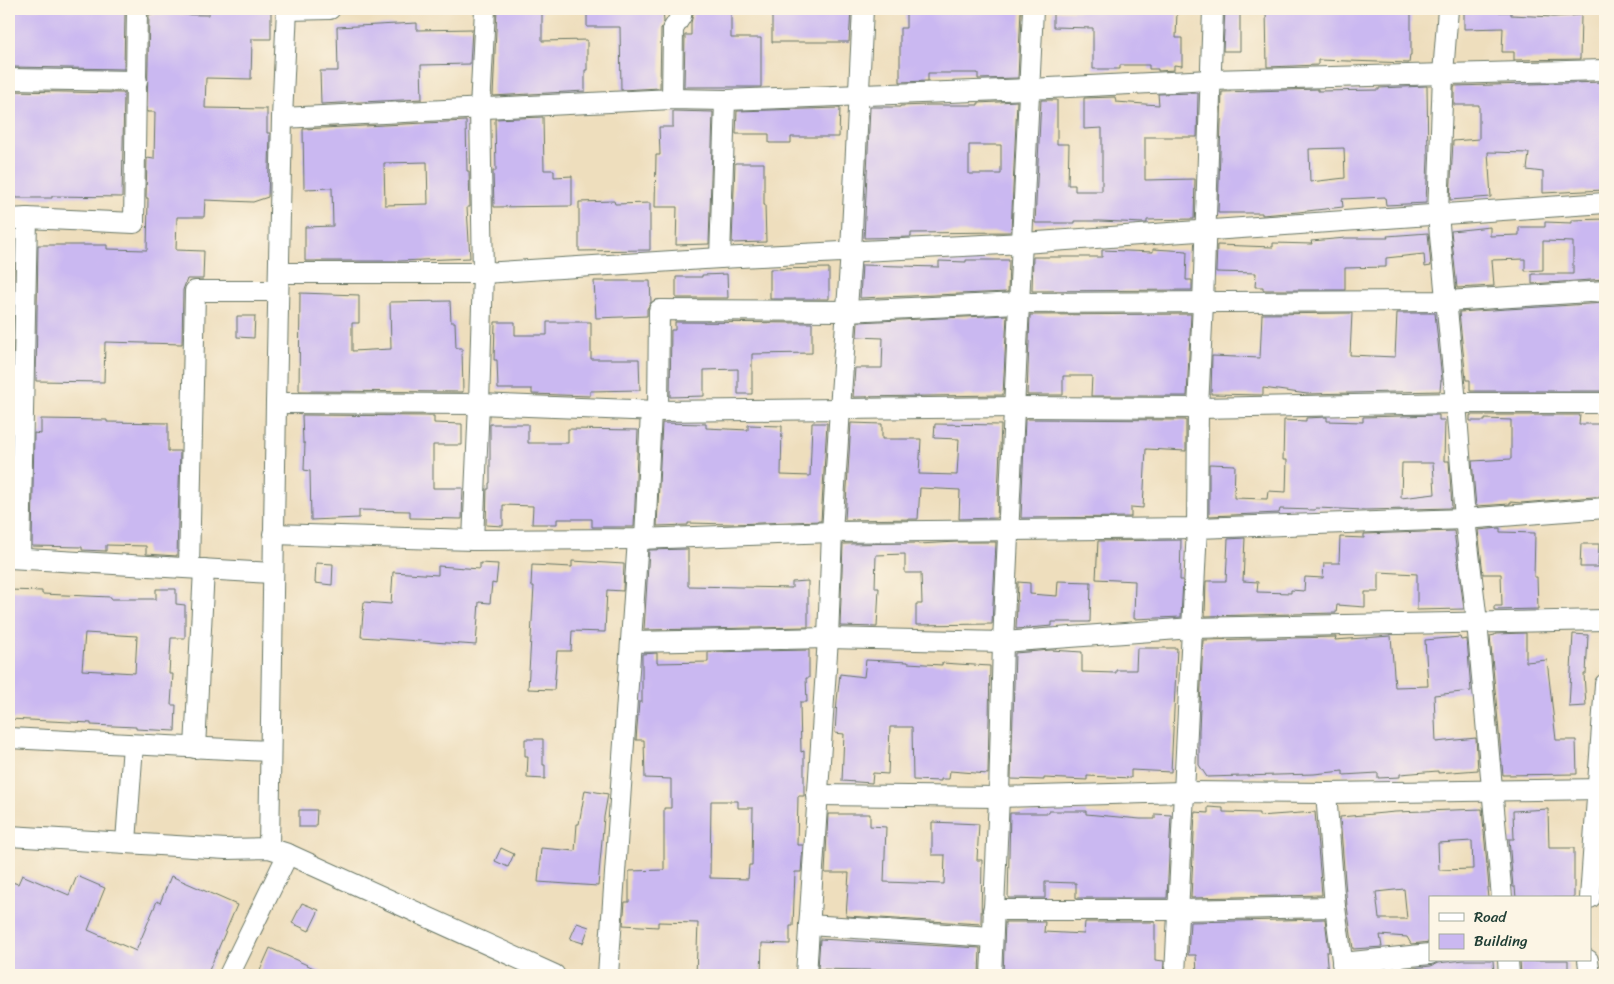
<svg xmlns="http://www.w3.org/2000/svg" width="1614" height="984" viewBox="0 0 1614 984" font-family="Sriracha,sans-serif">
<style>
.building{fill:#cab8f1;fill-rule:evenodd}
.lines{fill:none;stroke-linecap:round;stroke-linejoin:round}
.minor-casing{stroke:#677564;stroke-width:22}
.minor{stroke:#fff;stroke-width:20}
</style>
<rect width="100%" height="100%" fill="#fcf5e5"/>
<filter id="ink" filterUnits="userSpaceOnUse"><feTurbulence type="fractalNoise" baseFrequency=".02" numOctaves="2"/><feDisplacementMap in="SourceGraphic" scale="10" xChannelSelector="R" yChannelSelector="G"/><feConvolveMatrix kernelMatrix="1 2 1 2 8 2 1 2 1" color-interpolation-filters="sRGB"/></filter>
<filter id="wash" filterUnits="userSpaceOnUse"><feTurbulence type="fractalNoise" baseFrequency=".0096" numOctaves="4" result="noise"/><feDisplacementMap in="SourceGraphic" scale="20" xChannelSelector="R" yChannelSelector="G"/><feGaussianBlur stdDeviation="1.12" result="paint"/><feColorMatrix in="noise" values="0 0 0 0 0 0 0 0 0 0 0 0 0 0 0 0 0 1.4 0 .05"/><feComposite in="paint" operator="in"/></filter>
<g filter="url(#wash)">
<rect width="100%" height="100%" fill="#eedebd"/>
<g id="blocks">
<g class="building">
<path d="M9 9H124V13H125L124 69 13 67V33H9Z"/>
<path d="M213 9H271V39H252L251 79 206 78 205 108 267 109V133H270L268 197 253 202 205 200 204 217H177L176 250 204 251 203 279H187L183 290 182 344 105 342 104 382 36 381 38 245H107V249L147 250 148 198H146L147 158 154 159 155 112H147L149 14 209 15V11H213Z"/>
<path d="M497 9H542V41L587 40V70H585V91L493 96Z"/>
<path d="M587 9H663L664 22 661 29 660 88 621 90 620 27H587Z"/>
<path d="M694 9H731V38H761V87H684L685 35H691V23Z"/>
<path d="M772 9H851L849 42H772Z"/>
<path d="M906 9H1021L1018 78 978 79V73H928V81L900 82V28H906Z"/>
<path d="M1093 9H1120V11H1177L1176 38H1182V66L1174 65V70L1158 71V69H1149V65H1120V69H1093V28L1053 27V11H1093Z"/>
<path d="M1225 9H1240V51H1223Z"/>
<path d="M1266 9H1411V55H1410L1409 63 1318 60V65L1267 67Z"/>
<path d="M1464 9H1499V12H1511V15L1553 17 1581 15 1580 59 1514 60V52H1502L1503 28 1464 29Z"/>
<path d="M417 23V30L472 29 470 64 421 65 422 99 321 104 320 71H338L337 27Z"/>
<path d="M1605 82V190L1543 193V172L1527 170 1529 153 1488 152 1491 197 1450 200 1453 141 1479 139V105H1454V86Z"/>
<path d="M1427 86 1428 158 1426 203 1386 205 1385 197 1342 199 1343 207 1298 212 1262 215V213H1218L1222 92 1318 89V91L1379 90V88ZM1344 148 1345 178 1310 182 1309 149Z"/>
<path d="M9 91 124 93 122 197 52 196V198H16V196H9Z"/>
<path d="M1198 93 1197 137H1145V180L1195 179 1194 219 1147 220V223H1143L1100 221H1075V223H1035L1041 100H1057V144H1069L1068 185H1075V191H1102V128L1084 129V98L1115 97 1116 102 1159 105 1158 94Z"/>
<path d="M1017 101 1011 232 911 233V237L864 238 870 107H900V106L928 105H978V103ZM969 145H1001V174H969Z"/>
<path d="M840 108 839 137H791V143H769V134H736L737 111Z"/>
<path d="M673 111 713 112 709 244 676 245 677 207H655L656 155H660L659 127H673Z"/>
<path d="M543 117 544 170H554V177L572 176V206L494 207 493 171H496L495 119Z"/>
<path d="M466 121 467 171H469L470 207H467L470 258 400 261H305V227L333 226 332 188 304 189 303 129ZM427 162 428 204 385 205 384 163Z"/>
<path d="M735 163H764V205H765L766 242 732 243Z"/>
<path d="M614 201 615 204 650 203V250L579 251V202Z"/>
<path d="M1605 219V279L1532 284V274H1573V242L1543 241V270L1525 271V259L1492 260 1494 286 1457 288 1451 231 1490 227V236L1519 235V227H1545V222L1572 223V220Z"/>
<path d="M1428 233 1431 266 1425 267 1424 254 1386 258V267L1345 268V290H1263V287H1255L1256 273 1216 272 1217 245 1273 247V243L1312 244 1311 241 1346 238H1388L1387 236Z"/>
<path d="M1153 249 1187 251 1186 280H1192V290L1032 291 1033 257H1102V250L1153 252Z"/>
<path d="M9 255H14L12 381H9Z"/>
<path d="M966 260H1009L1008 292 860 298 862 265 939 267V261L966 262Z"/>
<path d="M829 268V299H770V269Z"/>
<path d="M727 274 728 298H676V277H702V275Z"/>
<path d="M594 281H650L651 302 647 309V316L596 318Z"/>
<path d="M300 293 359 295V323H352V351L391 349 390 302 450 301 451 322H455L456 348H462L463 392 299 391Z"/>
<path d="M1605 303 1604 391H1470V380H1466L1459 312Z"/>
<path d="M1352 313 1350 355 1395 357 1397 313H1435L1442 380H1441L1440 391 1307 394 1263 388V395L1211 394 1212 356 1260 358 1262 314Z"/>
<path d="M1191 314 1187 396H1091L1092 376H1063V395H1027L1030 315Z"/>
<path d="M1007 315 1003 395 853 397 855 368H882L883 338 857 337 858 322Z"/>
<path d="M237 316H255L254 338 237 337Z"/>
<path d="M495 322H515V335H547V322H591V359H639L640 390 590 391V396L532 394V389H498L497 360H494Z"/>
<path d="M675 322 812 323V353L752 354V394H738V369L704 370V396L670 397 671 330H675Z"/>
<path d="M302 415 434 416V423L462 424V445H433V488H463L462 519 410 518V511L359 510V518L311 520 310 471 304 470 305 443H303Z"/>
<path d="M1439 415V420H1445L1444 461H1449L1452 508 1365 510 1316 508 1315 510 1280 509 1279 513 1209 516V464L1235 465 1234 498 1267 499 1268 491 1286 492 1287 460H1283L1284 420 1306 421V418L1327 417V421L1363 422V417ZM1402 463H1433L1435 494 1401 498Z"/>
<path d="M1470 415H1580L1579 424H1603V456H1605V496L1521 503 1510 502V504L1476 506 1472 461 1511 459V420L1485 419V421H1470Z"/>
<path d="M41 419 107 420V422L168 423V451H180L177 556 146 554V546L106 545V551L82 550V547L32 546 34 433 41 434Z"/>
<path d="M1025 419 1186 420V451L1146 449 1143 508 1131 507V517L1021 518Z"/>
<path d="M662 423 706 424V428L748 430V425L782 426 781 475 810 476 812 423H827L821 521 732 524 688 523V525L657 526Z"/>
<path d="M851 423 882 424V439H921L919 474 957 475 959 439 934 438 935 424 1001 425 997 518 959 519 960 490 920 488 918 519 845 520Z"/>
<path d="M490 424H528V443H568V429L638 430 634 527H592V519H557V524H532L533 506 503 505V526L486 525 487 489H489V483H490Z"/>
<path d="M9 433H11L9 528Z"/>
<path d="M1500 528V532L1535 533 1534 577H1537L1538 609 1494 610V606H1502L1501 574H1483L1478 530Z"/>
<path d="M1454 531 1464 609 1417 610V574L1379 572V592H1365V607L1337 605 1336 613 1205 616 1206 581H1226L1228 539 1245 538 1243 581 1258 582 1257 592 1291 593V590L1304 591 1305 577 1323 578 1324 563H1339L1340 537 1364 538V534Z"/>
<path d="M1181 540 1180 580H1183L1181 617 1134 619 1135 581 1096 579 1098 541Z"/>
<path d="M958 542H996L992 624 916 625V604H922L921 573H905V554L876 555 875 588H879L877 627 840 626 843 544 918 543V544Z"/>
<path d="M1581 544H1599L1598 567H1580Z"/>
<path d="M688 549V586L792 588V582L808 581V627L644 630 649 550Z"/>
<path d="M572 561 624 564 623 591 607 590 605 632 572 631 571 651H557L554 690 528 689 534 586H531L532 565 572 567Z"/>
<path d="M316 563 333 564 332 585 315 583Z"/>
<path d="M480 563 498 564 496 584 492 583 490 603 479 602 476 645 361 637 364 602 391 604 393 572 438 575V566L480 569Z"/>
<path d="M1058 581 1091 582 1090 622H1052V626L1016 629 1018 582 1030 583V594L1057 596Z"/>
<path d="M156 589H176V604L185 605V638H171L169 674H173L171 705H176L175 731 136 729V727L91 725V723L9 719V590L42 591V594L111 597V599H156ZM85 633 137 636 135 673 82 670Z"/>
<path d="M1526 633V662L1547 660 1556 740H1576L1577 774 1503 775 1490 636 1495 635V634Z"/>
<path d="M1573 634 1588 635 1586 674H1584L1586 706 1569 707Z"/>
<path d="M1391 636 1395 687 1428 686 1425 640 1460 637 1461 640 1467 639 1471 691 1434 695 1436 742 1476 738 1478 770 1438 773V771L1400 774V777L1378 778V773L1343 775V771L1314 774 1207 777 1199 765V731L1203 640 1336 637 1335 640Z"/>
<path d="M1137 648H1177L1171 772 1131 770V778L1087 776V780L1044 778V780L1011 779 1015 653 1051 650 1082 652V672L1116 673V670H1136Z"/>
<path d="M809 650V678H806L807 702H800L801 752 804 751V796H798L797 845H803L801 872H795L793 926H790V944L762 943 761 975H696L698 923 658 922V927L623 925 625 902H629V871L664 870V808H671V779L645 778 644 740H636L639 702H642V654L657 653V663L708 662V652ZM711 801H738V808H753L752 865H749L748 879 710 878Z"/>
<path d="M866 660 908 662V663L942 665V663L990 666 988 774 950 771 949 779H941V781L913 780 912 727H890L888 774 873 773 872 783 842 781 844 734 835 733 837 700 840 674 864 677Z"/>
<path d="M525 739H543V765H545V779L527 778 528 756H525Z"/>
<path d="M585 790 608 794 604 817 598 886 538 882 541 848 575 851 577 824H579Z"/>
<path d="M1208 807 1223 808V812L1259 813V816L1315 812 1322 895 1191 898 1195 812 1208 813Z"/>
<path d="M1482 809 1489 888H1487L1488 898H1430V942L1411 944 1407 937 1380 935 1382 947 1353 949 1347 906 1340 817 1395 812ZM1472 841 1473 869 1439 870 1438 843ZM1404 889 1407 919H1379L1376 892Z"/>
<path d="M1548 809 1549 848H1574V898H1516L1515 887H1513L1509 839H1514L1513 811Z"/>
<path d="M299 810H317L316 827H299Z"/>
<path d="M1049 811H1086V814L1140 819H1155V814L1171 815 1167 898H1076V883L1045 882V898H1008L1010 813H1049Z"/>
<path d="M828 814H870V826L886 827 884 882 944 884 945 855H932V822L979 824 977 860H982L981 924 846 916 849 873H825Z"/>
<path d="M501 848 514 854 508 867 495 861Z"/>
<path d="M22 875 69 895 77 876 105 888 88 930 136 951 157 901 160 903 171 876 237 905 207 975H9V881L18 884Z"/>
<path d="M302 903 319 910 309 931 292 923Z"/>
<path d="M1325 919 1329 952H1326L1328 975H1197L1196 955H1188L1190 922Z"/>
<path d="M1005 922H1045L1044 932 1084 934 1085 922H1155V960L1164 961 1163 975H1003Z"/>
<path d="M577 923 589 927 583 943 570 939Z"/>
<path d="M820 939 980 948 979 975H911L912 971 818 969Z"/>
<path d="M270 948 329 975H258Z"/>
<path d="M1464 960H1493L1494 975H1413V968L1431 966 1438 963Z"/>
<path d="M1520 960H1568V975H1521Z"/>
<path d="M1385 971V975H1359V973Z"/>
</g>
</g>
</g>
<g filter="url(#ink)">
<use href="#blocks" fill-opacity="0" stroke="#677564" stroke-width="1"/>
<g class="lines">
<defs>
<g id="minor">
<path d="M1448 9 1443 74 1438 215 1456 403 1465 519 1477 622 1502 898"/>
<path d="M287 10 330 9"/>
<path d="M9 79 137 81"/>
<path d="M672 99 673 29 681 16 682 9"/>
<path d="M282 118 672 99 725 100 1029 89 1211 80 1605 70"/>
<path d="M9 219 27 218 134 223 137 9"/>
<path d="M720 258 725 100"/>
<path d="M279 273H483L720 258 1023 243 1605 203"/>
<path d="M276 403 479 404 658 411 1015 407 1198 408 1456 403H1605"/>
<path d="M658 411 659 310 846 311 1018 303 1447 301 1605 291"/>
<path d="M273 534 473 540 638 539 832 532 1197 528 1465 519 1605 508"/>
<path d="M645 539 651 411"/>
<path d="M473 540 479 404 483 273 480 109 485 9"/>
<path d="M9 558 272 573"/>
<path d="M20 558 27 218"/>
<path d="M189 568 195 291H278"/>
<path d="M631 642 828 638 1003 642 1192 628 1605 620"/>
<path d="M9 738 269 751"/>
<path d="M195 748 204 569"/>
<path d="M1326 793 1335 907 1344 975"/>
<path d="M817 795 999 797 1183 792 1326 793 1605 789"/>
<path d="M9 836 226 849 269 848 288 854 555 975"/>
<path d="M126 842 133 745"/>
<path d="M269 848 276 403 282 118 287 9"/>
<path d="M1590 898 1605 684"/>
<path d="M993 910H1178L1335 907"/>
<path d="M809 925 992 937"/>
<path d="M1508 960 1509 975"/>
<path d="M1588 960 1590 975"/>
<path d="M1342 963 1430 954"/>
<path d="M229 975 288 854"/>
<path d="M608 975 638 539"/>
<path d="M806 975 828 638 832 532 840 409 851 251 863 9"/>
<path d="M991 975 999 797 1003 642 1033 9"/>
<path d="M1175 975 1197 528 1198 408 1203 303 1213 9"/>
</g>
</defs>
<use href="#minor" class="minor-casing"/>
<use href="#minor" class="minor"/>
</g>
</g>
<rect width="1614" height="984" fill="none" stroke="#fcf5e5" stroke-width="30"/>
<rect x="1429" y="896" width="162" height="65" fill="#fcf5e5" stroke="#a4ab9e"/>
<rect x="1439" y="913" width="25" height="8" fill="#ffffff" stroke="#a4ab9e"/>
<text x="1474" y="922" font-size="15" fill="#1f3d34">Road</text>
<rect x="1439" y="934" width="25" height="15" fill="#cab8f1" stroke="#a4ab9e"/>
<text x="1474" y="946" font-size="15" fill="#1f3d34">Building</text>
</svg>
